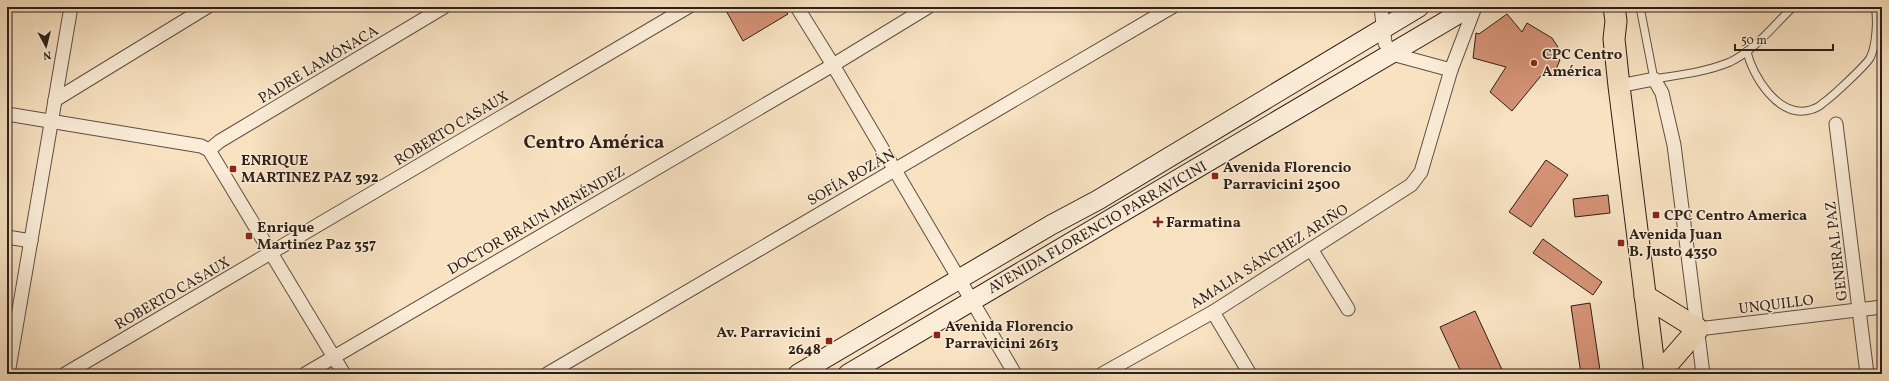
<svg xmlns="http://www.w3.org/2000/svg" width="1889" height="381" viewBox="0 0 1889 381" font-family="Vollkorn,serif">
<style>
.building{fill:#d59276;stroke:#2e1f17}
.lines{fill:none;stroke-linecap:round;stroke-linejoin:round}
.service-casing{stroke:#605042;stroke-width:9}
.minor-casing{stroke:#605042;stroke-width:15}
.secondary-casing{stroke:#2e1f17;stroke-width:21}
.primary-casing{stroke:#2e1f17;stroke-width:23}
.service{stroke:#faecd7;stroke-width:7}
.minor{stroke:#faecd7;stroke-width:13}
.secondary{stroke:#faecd7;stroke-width:19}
.primary{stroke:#f8e2c2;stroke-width:21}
.poi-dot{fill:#8f2418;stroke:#faecd7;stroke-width:1.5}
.labels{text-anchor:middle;stroke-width:3;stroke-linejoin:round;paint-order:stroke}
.poi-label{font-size:15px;font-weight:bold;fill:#2e1f17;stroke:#faecd7;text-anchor:start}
.street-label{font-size:15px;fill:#2e1f17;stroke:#faecd7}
.district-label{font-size:19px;font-weight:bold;fill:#2e1f17;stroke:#faecd7}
</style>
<rect width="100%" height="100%" fill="#f8e2c2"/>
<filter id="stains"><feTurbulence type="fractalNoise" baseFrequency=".005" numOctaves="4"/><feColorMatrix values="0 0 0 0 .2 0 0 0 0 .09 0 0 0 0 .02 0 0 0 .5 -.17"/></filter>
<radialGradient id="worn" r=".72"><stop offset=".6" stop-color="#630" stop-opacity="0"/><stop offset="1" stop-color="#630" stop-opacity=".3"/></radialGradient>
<g class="building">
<path d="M724 7H783L788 14 743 41Z"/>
<path d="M1507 14 1522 32 1527 23 1552 38 1558 47 1552 54 1560 60 1554 74 1545 71 1512 111 1490 92 1506 67 1473 58 1476 33 1479 34Z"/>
<path d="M1546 160 1568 175 1531 227 1509 212Z"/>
<path d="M1608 195 1610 213 1575 217 1573 199Z"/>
<path d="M1543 239 1602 282 1593 295 1533 253Z"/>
<path d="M1590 303 1600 370 1594 371V374H1581L1571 306Z"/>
<path d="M1475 311 1504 374H1462L1440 327Z"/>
</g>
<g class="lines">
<defs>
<g id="service">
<path d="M1640 7 1654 79C1679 75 1706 72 1730 62 1754 51 1774 25 1793 7"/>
<path d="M1747 51C1752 76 1779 119 1810 110 1814 109 1820 106 1823 103 1832 97 1865 66 1870 58 1876 47 1878 19 1875 7"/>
</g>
<g id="minor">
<path d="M797 7 833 65 1015 374"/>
<path d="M1381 7 1385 43 1392 54 1451 70"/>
<path d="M1619 86 1654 79 1662 93 1674 145 1703 374"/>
<path d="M55 100 207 7"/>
<path d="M7 114 201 146 209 150 344 374"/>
<path d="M1836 124 1867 374"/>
<path d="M209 150 220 141 444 7"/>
<path d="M7 237 31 241"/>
<path d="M1311 249 1348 309"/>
<path d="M1213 312 1250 374"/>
<path d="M1698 329 1882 307"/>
<path d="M8 374 71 7"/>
<path d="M65 374 688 7"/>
<path d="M305 374 833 65 928 7"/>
<path d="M547 374 1172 7"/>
<path d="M1102 374 1213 312 1411 185 1421 172 1451 70 1475 7"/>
</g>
<g id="secondary">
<path d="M798 374 1051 225 1098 200 1419 7"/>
<path d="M848 374 1470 7"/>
</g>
<g id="primary">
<path d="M1614 7 1616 21 1614 39 1619 86 1655 374"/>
<path d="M1645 296 1698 329 1659 374"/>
</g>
</defs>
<use href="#service" class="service-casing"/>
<use href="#minor" class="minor-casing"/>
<use href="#secondary" class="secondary-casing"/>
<use href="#primary" class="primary-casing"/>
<use href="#service" class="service"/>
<use href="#minor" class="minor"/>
<use href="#secondary" class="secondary"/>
<use href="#primary" class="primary"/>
</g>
<g class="poi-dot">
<circle cx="1534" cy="63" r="4"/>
<rect x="229" y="165" width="8" height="8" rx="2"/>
<rect x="1211" y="172" width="8" height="8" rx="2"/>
<rect x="1652" y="211" width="8" height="8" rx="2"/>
<path d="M1156 216h4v4h4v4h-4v4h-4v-4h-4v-4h4z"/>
<rect x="245" y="232" width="8" height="8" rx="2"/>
<rect x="1617" y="239" width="8" height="8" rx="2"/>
<rect x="933" y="331" width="8" height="8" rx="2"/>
<rect x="825" y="337" width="8" height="8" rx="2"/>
</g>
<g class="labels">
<g class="poi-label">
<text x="1542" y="59">CPC Centro<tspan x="1542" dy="17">América</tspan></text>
<text x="241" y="165">ENRIQUE<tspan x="241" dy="17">MARTINEZ PAZ 392</tspan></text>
<text x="1223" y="172">Avenida Florencio<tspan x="1223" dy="17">Parravicini 2500</tspan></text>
<text x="1664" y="220">CPC Centro America</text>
<text x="1166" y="227">Farmatina</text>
<text x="257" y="232">Enrique<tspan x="257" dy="17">Martinez Paz 357</tspan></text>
<text x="1629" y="239">Avenida Juan<tspan x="1629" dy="17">B. Justo 4350</tspan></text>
<text x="945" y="331">Avenida Florencio<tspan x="945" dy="17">Parravicini 2613</tspan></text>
<text x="821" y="337" text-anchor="end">Av. Parravicini<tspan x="821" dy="17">2648</tspan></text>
</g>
<g class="street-label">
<text transform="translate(318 64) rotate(-31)" y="5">PADRE LAMÓNACA</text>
<text transform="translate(451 128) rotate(-31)" y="5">ROBERTO CASAUX</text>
<text transform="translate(851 177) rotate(-30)" y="5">SOFÍA BOZÁN</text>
<text transform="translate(536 220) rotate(-30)" y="5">DOCTOR BRAUN MENÉNDEZ</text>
<text transform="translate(1097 227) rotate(-30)" y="5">AVENIDA FLORENCIO PARRAVICINI</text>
<text transform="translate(1836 251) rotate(-97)" y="5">GENERAL PAZ</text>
<text transform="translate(1269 256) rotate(-32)" y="5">AMALIA SÁNCHEZ ARIÑO</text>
<text transform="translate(172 293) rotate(-30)" y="5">ROBERTO CASAUX</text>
<text transform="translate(1776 304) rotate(-7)" y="5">UNQUILLO</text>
</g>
<g class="district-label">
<text x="594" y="148">Centro América</text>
</g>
</g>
<rect width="1889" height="381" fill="none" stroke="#f8e2c2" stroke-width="24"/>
<rect x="8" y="8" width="1873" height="365" fill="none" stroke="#2e1f17" stroke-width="2"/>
<rect x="12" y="12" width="1865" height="357" fill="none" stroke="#2e1f17"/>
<g transform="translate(46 46) rotate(173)" stroke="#faecd7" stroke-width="3" paint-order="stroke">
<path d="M0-3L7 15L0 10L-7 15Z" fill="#2e1f17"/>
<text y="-6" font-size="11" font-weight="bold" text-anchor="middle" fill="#2e1f17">N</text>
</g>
<path d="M1735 44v6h98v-6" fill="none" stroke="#2e1f17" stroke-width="2"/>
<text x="1741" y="44" font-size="12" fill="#2e1f17" stroke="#faecd7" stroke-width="3" paint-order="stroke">50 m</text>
<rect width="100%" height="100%" filter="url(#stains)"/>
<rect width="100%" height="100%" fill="url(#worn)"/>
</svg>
